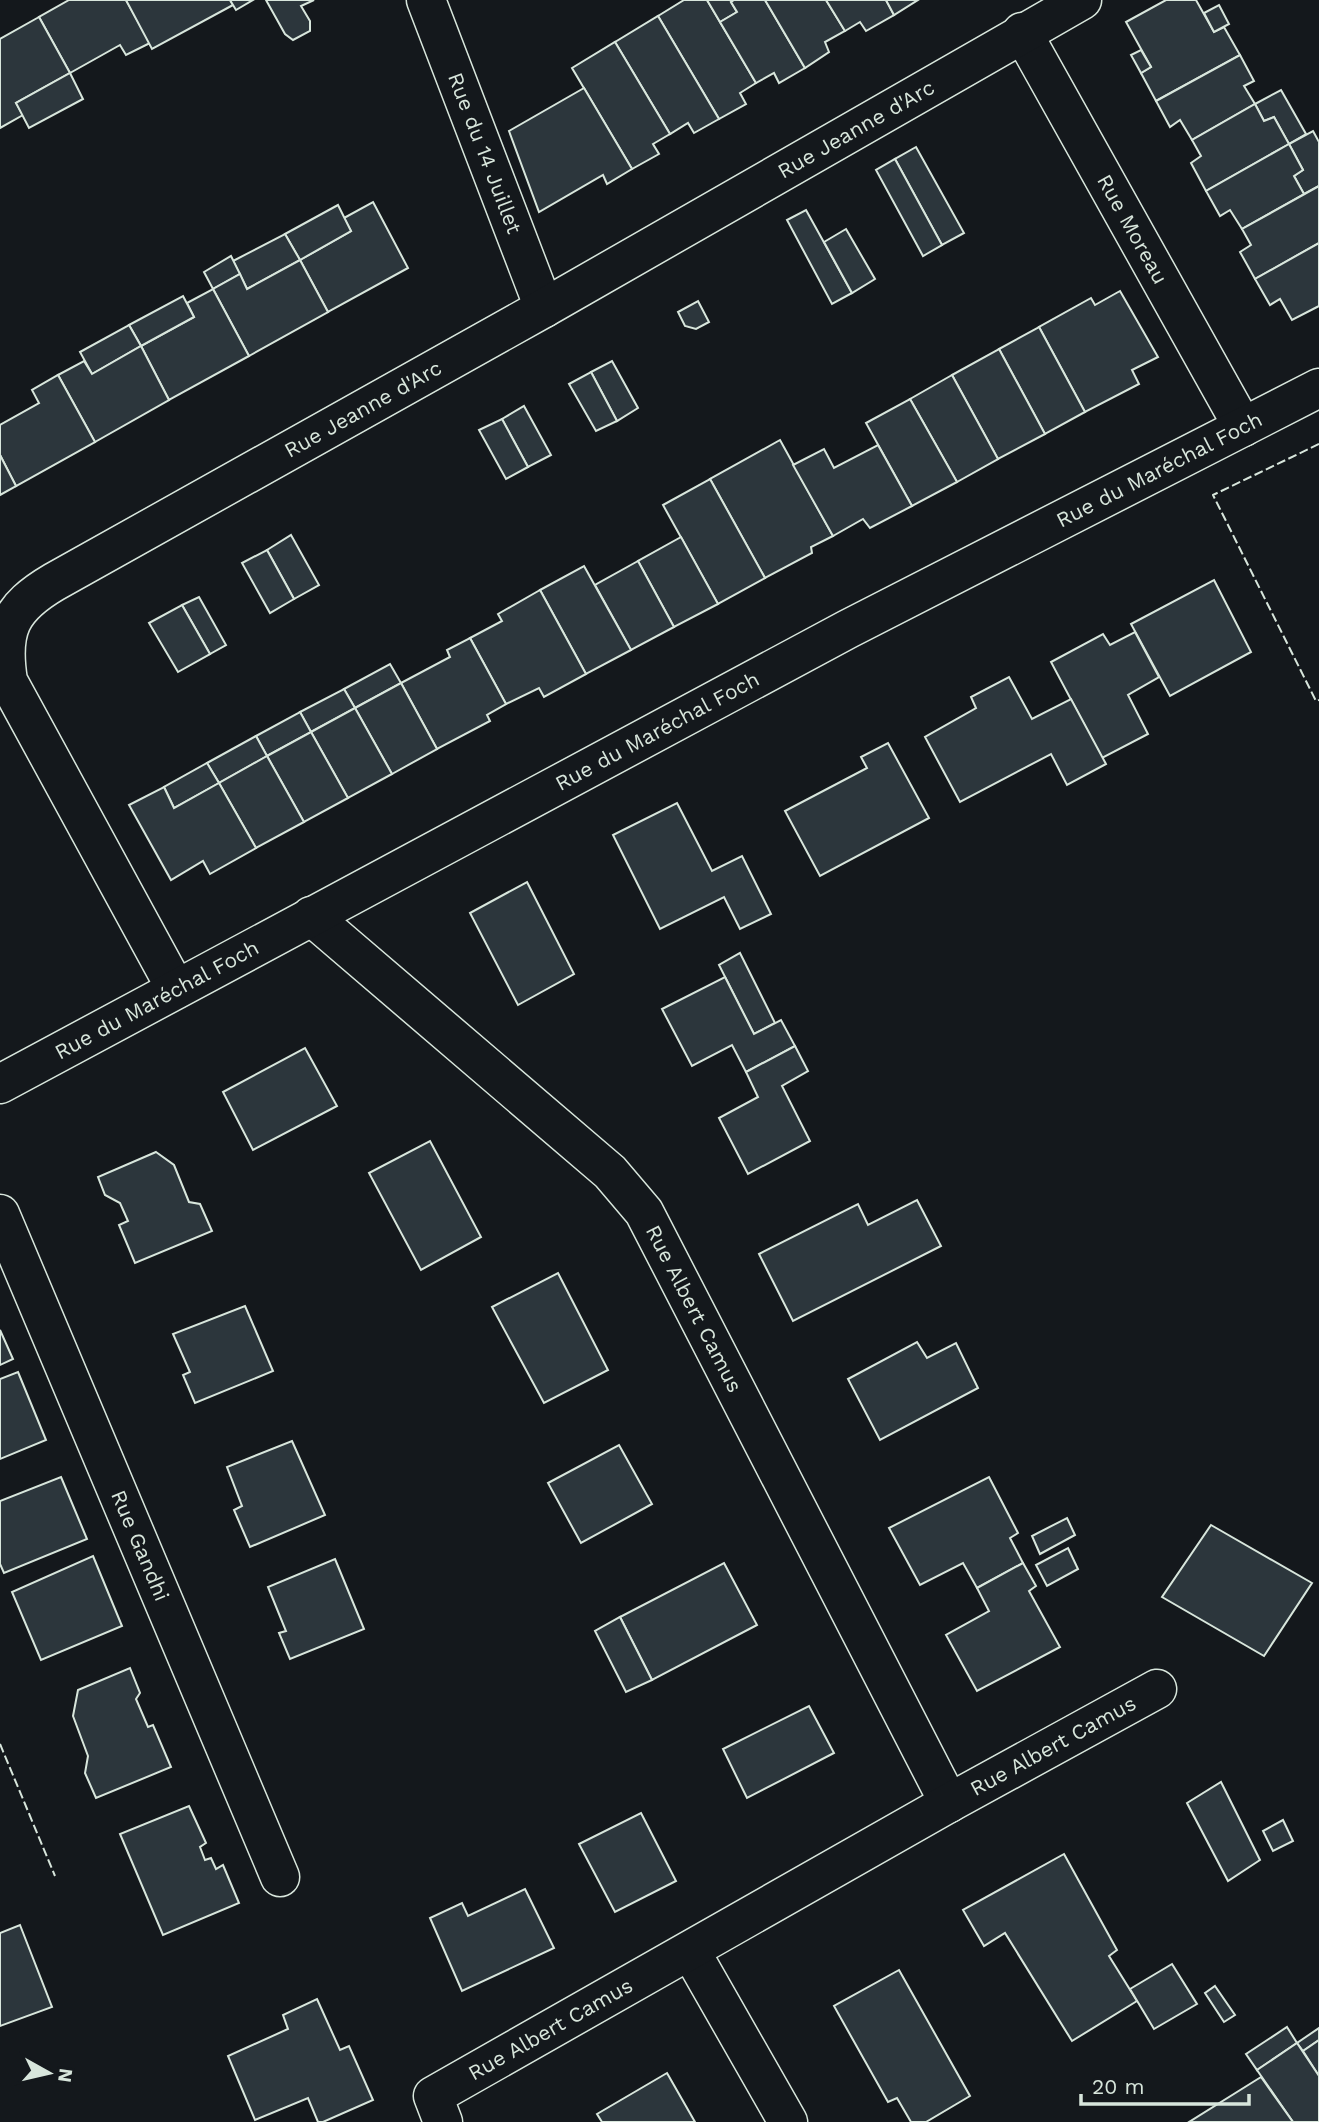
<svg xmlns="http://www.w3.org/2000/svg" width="1319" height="2122" viewBox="0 0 1319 2122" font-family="'Work Sans',sans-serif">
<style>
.building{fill:#2c363c;stroke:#d8e6dc;stroke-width:2}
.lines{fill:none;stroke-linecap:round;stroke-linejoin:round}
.minor-casing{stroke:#d8e6dc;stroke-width:41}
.minor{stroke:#14181c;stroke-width:38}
.fence{stroke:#d8e6dc;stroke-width:2;stroke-dasharray:9 3.5;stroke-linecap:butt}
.labels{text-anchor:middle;stroke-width:5;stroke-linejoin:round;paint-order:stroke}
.street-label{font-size:21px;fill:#d8e6dc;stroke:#14181c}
</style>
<rect width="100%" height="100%" fill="#14181c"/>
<g class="building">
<path d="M69 0H126L150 43 126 55 120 45 70 73 39 17Z"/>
<path d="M126 0H230L233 5 152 49Z"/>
<path d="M230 0H253L236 10Z"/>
<path d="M266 0H314L301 6 310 21V31L293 40 285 34Z"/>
<path d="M684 0H707L756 83 740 93 746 104 719 119 658 16Z"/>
<path d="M707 0H734L731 2 737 12 720 22Z"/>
<path d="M734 0H765L805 68 779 83 774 73 756 83 720 22 737 12 731 2Z"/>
<path d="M765 0H826L845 31 825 42 829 52 805 68Z"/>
<path d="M826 0H886L894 15 866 31 860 22 845 31Z"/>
<path d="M886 0H918L894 15Z"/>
<path d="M1166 0H1196L1214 32 1224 27 1240 55 1156 101 1141 73 1151 67 1126 22Z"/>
<path d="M1219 5 1229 24 1214 32 1204 13Z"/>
<path d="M658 16 719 119 694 133 688 123 670 134 615 42Z"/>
<path d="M39 17 70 73 16 103 23 115 0 128V39Z"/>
<path d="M615 42 670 134 653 144 659 154 632 169 572 68Z"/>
<path d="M1141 50 1151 67 1141 73 1131 55Z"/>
<path d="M1240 55 1254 81 1244 86 1255 104 1192 140 1180 120 1170 127 1156 101Z"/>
<path d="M70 73 83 99 29 128 16 103Z"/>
<path d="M584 88 632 169 607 184 603 175 539 212 509 131Z"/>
<path d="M1281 90 1306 134 1289 144 1274 117 1264 121 1255 104Z"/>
<path d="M1255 104 1264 121 1274 117 1289 144 1206 191 1191 163 1201 156 1192 140Z"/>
<path d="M1313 131 1319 142V186L1304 194 1294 176 1303 170 1289 144Z"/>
<path d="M1289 144 1303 170 1294 176 1304 194 1242 229 1230 210 1220 216 1206 191Z"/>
<path d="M916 147 964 233 942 245 895 159Z"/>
<path d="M895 159 942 245 923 256 876 170Z"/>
<path d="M1319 186V243L1255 279 1240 252 1251 245 1242 229Z"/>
<path d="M373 202 408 268 328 312 300 260 351 231 344 218Z"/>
<path d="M338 205 351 231 300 260 285 234Z"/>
<path d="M806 210 852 293 832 304 787 220Z"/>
<path d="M846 229 875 279 852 293 824 242Z"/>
<path d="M285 234 300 260 247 289 233 261Z"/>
<path d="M1319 243V306L1292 320 1280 299 1270 305 1255 279Z"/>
<path d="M231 256 240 274 213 289 204 272Z"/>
<path d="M300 260 328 312 249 356 213 289 240 274 247 289Z"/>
<path d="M213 289 249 356 169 400 141 346 194 317 187 303Z"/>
<path d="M1120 291 1158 357 1132 370 1139 384 1085 412 1039 327 1091 298 1095 305Z"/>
<path d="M183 296 194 317 141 346 129 325Z"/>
<path d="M698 301 709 322 696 329 685 326 678 312Z"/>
<path d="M129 325 141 346 92 374 80 352Z"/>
<path d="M1039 327 1085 412 1045 434 999 349Z"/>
<path d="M141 346 169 400 95 442 58 375 84 361 92 374Z"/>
<path d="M999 349 1045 434 998 459 952 375Z"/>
<path d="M612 361 638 408 617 421 591 372Z"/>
<path d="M591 372 617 421 596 431 569 384Z"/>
<path d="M58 375 95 442 16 486 0 455V425L39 403 32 390Z"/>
<path d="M952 375 998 459 957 482 910 399Z"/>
<path d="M910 399 957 482 912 506 866 423Z"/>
<path d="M524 406 551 455 528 467 502 419Z"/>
<path d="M502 419 528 467 506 479 479 430Z"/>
<path d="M780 440 833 536 811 547 812 553 765 578 710 479Z"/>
<path d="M878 445 912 506 870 528 863 519 833 536 793 465 824 449 834 468Z"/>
<path d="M0 455 16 486 0 495Z"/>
<path d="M710 479 765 578 718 604 663 505Z"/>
<path d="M291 535 319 585 294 599 267 550Z"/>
<path d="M681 537 718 604 674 627 638 561Z"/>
<path d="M267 550 294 599 270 613 242 563Z"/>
<path d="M638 561 674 627 631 650 595 585Z"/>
<path d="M584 566 631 650 586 674 540 590Z"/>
<path d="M1214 580 1251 652 1170 696 1131 624Z"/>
<path d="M540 590 586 674 544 697 539 688 506 704 470 638 502 621 498 614Z"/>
<path d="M199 597 226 645 210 654 182 605Z"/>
<path d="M182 605 210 654 178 672 149 623Z"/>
<path d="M1135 632 1159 677 1128 695 1148 734 1102 758 1051 662 1103 634 1110 645Z"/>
<path d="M470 638 506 704 487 715 490 721 437 749 401 683 450 657 447 650Z"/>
<path d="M390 664 401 683 355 708 344 689Z"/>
<path d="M1009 677 1032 719 1071 699 1106 764 1067 785 1051 754 960 802 925 737 976 708 971 697Z"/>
<path d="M401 683 437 749 392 774 355 708Z"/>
<path d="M344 689 355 708 311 732 300 712Z"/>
<path d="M355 708 392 774 348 798 311 732Z"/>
<path d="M300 712 311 732 267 756 256 736Z"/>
<path d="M311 732 348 798 304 822 267 756Z"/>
<path d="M256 736 267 756 219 783 207 763Z"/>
<path d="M888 743 929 818 820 876 785 811 867 768 861 757Z"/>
<path d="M267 756 304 822 256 848 219 783Z"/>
<path d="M207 763 219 783 174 808 164 787Z"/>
<path d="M219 783 256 848 210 874 203 861 171 880 129 805 164 787 174 808Z"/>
<path d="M677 803 712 871 742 856 771 914 740 929 724 897 660 929 613 835Z"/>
<path d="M527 882 574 974 518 1005 470 913Z"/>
<path d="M740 953 775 1023 754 1034 719 965Z"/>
<path d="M725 977 754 1034 781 1020 795 1046 746 1072 732 1045 692 1066 662 1009Z"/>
<path d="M795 1046 808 1071 782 1086 810 1141 748 1174 719 1118 758 1097 746 1072Z"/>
<path d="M305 1048 337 1106 253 1150 223 1092Z"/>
<path d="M430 1141 481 1237 421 1270 369 1173Z"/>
<path d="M156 1152 174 1165 189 1202 200 1204 212 1231 135 1263 119 1225 128 1221 120 1203 105 1195 98 1177Z"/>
<path d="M917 1200 941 1246 793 1321 759 1254 858 1204 868 1225Z"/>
<path d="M558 1273 608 1370 544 1403 492 1307Z"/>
<path d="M245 1306 273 1371 195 1403 183 1375 190 1372 173 1334Z"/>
<path d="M0 1330 13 1359 0 1365Z"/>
<path d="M917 1342 927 1358 956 1343 978 1388 880 1440 848 1379Z"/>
<path d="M18 1372 46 1440 0 1459V1379Z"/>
<path d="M292 1441 325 1515 250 1547 234 1510 242 1506 227 1467Z"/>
<path d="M619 1445 652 1504 581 1543 548 1483Z"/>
<path d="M61 1477 87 1539 4 1573 0 1564V1501Z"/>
<path d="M989 1477 1018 1533 1010 1538 1023 1563 977 1588 963 1563 920 1585 889 1528Z"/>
<path d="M1067 1518 1075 1535 1040 1554 1032 1536Z"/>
<path d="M1211 1525 1312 1583 1264 1656 1162 1597Z"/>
<path d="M1068 1548 1078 1569 1047 1586 1036 1565Z"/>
<path d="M93 1556 122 1626 41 1660 12 1592Z"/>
<path d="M335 1559 364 1629 290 1659 279 1633 286 1631 268 1587Z"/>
<path d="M724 1563 757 1625 652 1680 620 1617Z"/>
<path d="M1023 1563 1036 1586 1029 1591 1060 1647 977 1691 946 1635 989 1611 977 1588Z"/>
<path d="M620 1617 652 1680 626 1692 595 1631Z"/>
<path d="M130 1668 140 1693 136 1699 148 1727 153 1725 171 1767 96 1798 85 1773 88 1756 73 1716 78 1690Z"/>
<path d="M809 1706 834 1753 747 1798 723 1749Z"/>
<path d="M1221 1782 1260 1860 1228 1881 1187 1803Z"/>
<path d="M189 1806 206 1843 200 1847 205 1860 211 1858 216 1869 223 1865 239 1903 163 1935 120 1834Z"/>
<path d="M641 1813 676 1881 615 1912 579 1844Z"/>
<path d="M1283 1820 1293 1841 1273 1851 1263 1831Z"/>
<path d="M1064 1854 1117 1950 1109 1956 1137 2001 1072 2041 1005 1933 984 1946 963 1910Z"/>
<path d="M525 1889 554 1948 462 1991 430 1918 462 1903 468 1916Z"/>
<path d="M20 1925 52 2007 0 2026V1933Z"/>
<path d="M1172 1964 1197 2004 1154 2029 1130 1989Z"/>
<path d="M899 1970 970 2096 926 2122H911L897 2098 888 2102 834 2006Z"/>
<path d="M1215 1986 1235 2015 1224 2022 1205 1993Z"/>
<path d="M317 1999 340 2050 349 2046 373 2100 323 2122H318L308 2098 255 2120 228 2056 288 2029 283 2015Z"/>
<path d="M1287 2027 1297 2043 1257 2070 1246 2054Z"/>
<path d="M1319 2028V2040L1303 2051 1297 2043Z"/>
<path d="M1319 2040V2076L1303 2051Z"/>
<path d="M1297 2043 1319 2076V2122H1293L1257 2070Z"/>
<path d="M667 2073 695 2122H602L597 2114Z"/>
<path d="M1261 2077 1293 2122H1189Z"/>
</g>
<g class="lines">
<defs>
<g id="minor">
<path id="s1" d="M426 0 544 308"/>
<path id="s2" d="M1022 32 1243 427"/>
<path id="s3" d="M311 916 610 1172 644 1212 949 1803"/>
<path id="s4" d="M176 989 8 681C0 630 10 608 54 582L544 308 1082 0"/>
<path id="s5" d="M0 1084 848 629 1319 388"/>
<path id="s6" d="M0 1214 280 1877"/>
<path d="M691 1952 788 2122"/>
<path id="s7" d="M443 2122 433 2096 949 1803 1157 1689"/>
</g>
</defs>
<use href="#minor" class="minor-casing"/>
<use href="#minor" class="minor"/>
<g class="fence">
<path d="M1319 444 1213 495 1316 701 1319 700"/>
<path d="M0 1744 55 1876"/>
</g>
</g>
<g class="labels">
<g class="street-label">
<text dy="7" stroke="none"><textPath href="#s4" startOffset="1391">Rue Jeanne d'Arc</textPath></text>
<text dy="7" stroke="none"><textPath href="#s1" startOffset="164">Rue du 14 Juillet</textPath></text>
<text dy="7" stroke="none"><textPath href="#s2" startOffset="226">Rue Moreau</textPath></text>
<text dy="7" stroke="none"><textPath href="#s4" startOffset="824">Rue Jeanne d'Arc</textPath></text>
<text dy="7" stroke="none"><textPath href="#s5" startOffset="1312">Rue du Maréchal Foch</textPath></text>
<text dy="7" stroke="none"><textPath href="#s5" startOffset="746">Rue du Maréchal Foch</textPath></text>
<text dy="7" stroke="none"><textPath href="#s5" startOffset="178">Rue du Maréchal Foch</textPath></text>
<text dy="7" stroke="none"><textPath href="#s3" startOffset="555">Rue Albert Camus</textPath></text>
<text dy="7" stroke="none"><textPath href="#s6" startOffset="360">Rue Gandhi</textPath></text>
<text dy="7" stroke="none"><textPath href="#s7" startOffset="740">Rue Albert Camus</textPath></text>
<text dy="7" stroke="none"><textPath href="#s7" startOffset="163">Rue Albert Camus</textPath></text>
</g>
</g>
<g transform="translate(49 2073) rotate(98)" stroke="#14181c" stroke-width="5" paint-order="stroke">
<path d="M0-5L12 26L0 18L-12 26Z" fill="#d8e6dc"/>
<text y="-10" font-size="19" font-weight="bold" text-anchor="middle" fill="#d8e6dc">N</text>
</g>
<path d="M1081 2094v10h168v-10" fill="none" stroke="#d8e6dc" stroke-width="3.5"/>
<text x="1092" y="2094" font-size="21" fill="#d8e6dc" stroke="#14181c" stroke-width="5" paint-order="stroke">20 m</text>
</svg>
